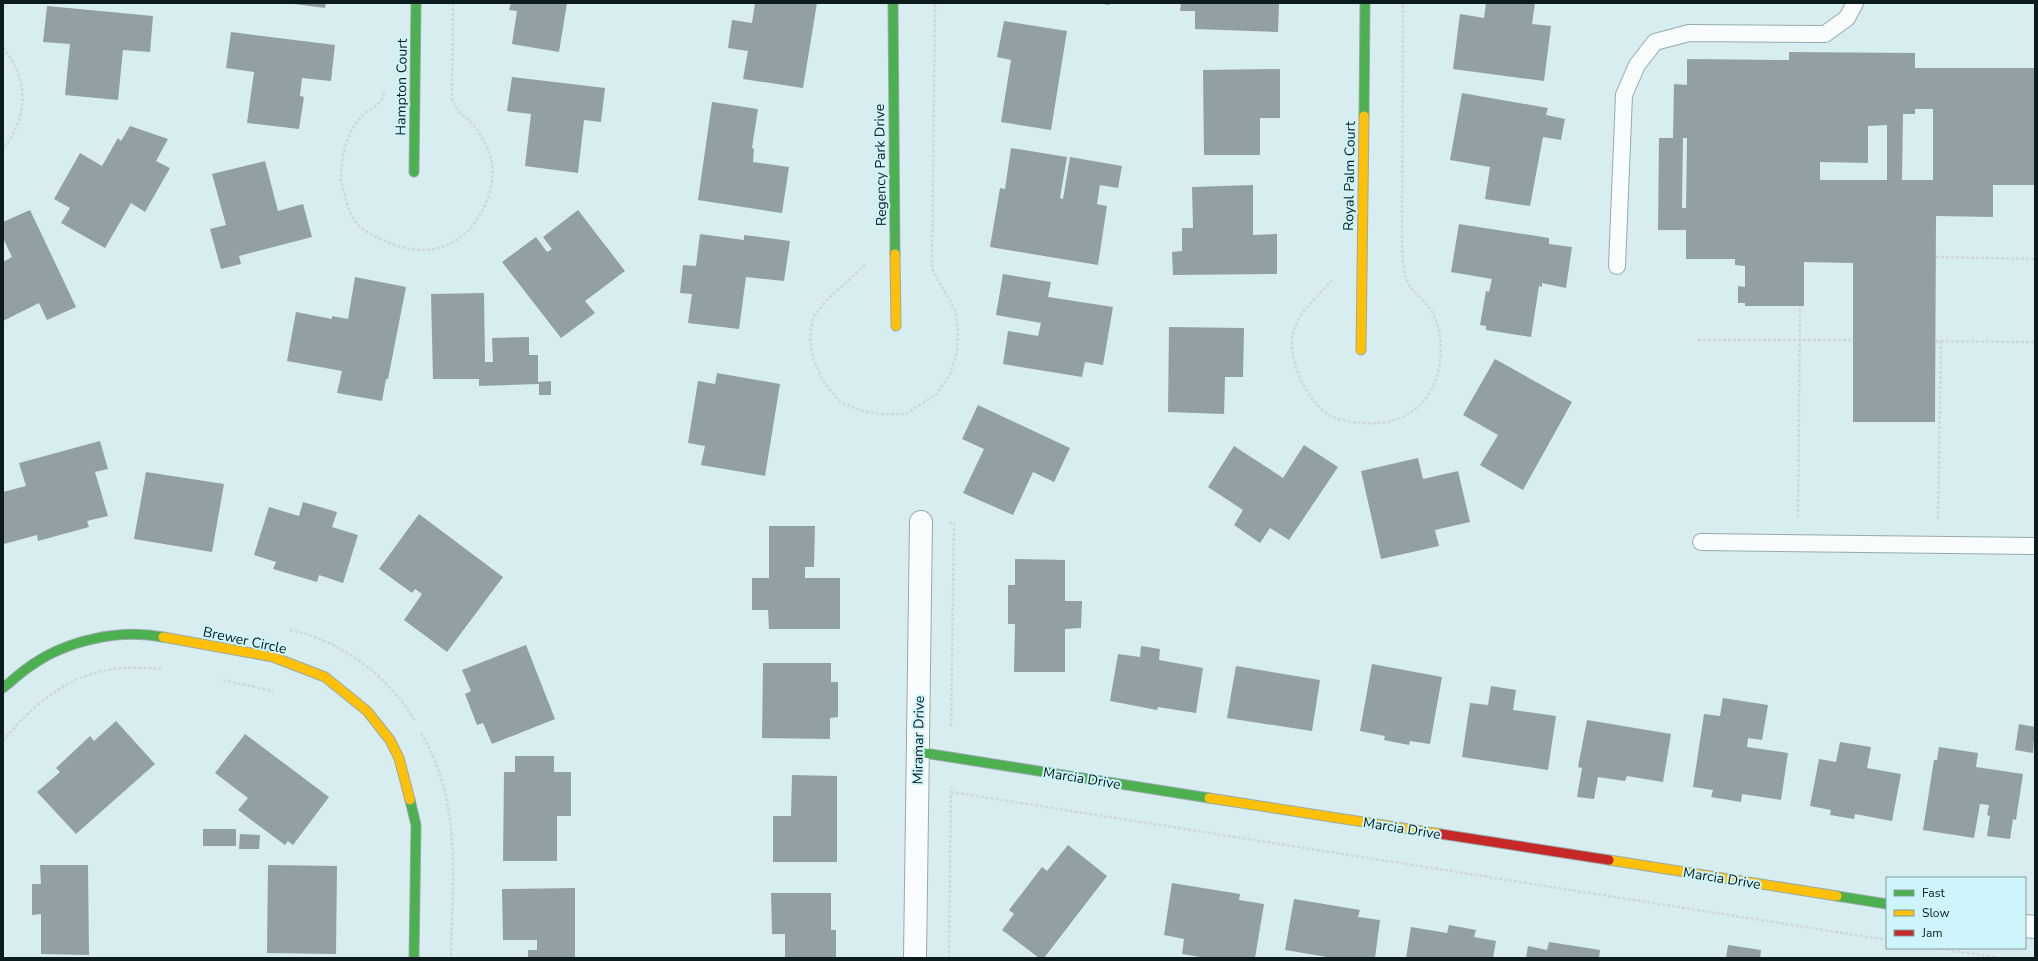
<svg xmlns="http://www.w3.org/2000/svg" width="2038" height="961" viewBox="0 0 2038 961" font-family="'Nunito Sans',sans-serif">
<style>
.building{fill:#92a0a5;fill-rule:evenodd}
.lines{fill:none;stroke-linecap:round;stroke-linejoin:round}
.lane-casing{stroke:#98a9ab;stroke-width:18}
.street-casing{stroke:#98a9ab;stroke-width:24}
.fast-casing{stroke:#98a9ab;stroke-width:11}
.slow-casing{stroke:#98a9ab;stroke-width:11}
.jam-casing{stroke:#98a9ab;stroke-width:11}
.path{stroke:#d0d7d7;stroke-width:2.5;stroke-dasharray:3 2;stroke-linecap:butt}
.lane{stroke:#f9fcfd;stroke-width:16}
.street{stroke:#f9fcfd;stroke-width:22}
.fast{stroke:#4caf50;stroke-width:9}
.slow{stroke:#ffc107;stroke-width:9}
.jam{stroke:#c62828;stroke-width:9}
.labels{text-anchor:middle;stroke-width:4;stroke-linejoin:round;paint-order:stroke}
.street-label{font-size:14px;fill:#0c1b1d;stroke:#cdf5fb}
</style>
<rect width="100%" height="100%" fill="#d8edf0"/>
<g class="building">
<path d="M287 3H326L325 8Z"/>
<path d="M511 3H567L559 52 512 44 517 11 509 10Z"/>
<path d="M755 3H817L803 88 743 79 748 51 728 48 732 20 752 23Z"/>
<path d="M1099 3H1110L1109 5Z"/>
<path d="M1181 3H1279L1278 32 1195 29V11H1180Z"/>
<path d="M1486 3H1535L1532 24 1551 26 1544 81 1453 69 1460 14 1484 18Z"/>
<path d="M47 6 153 16 150 52 123 50 118 100 65 95 70 44 43 42Z"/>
<path d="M1004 21 1067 31 1051 130 1001 122 1011 60 997 57Z"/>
<path d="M231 32 335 45 331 81 302 78 300 96 304 97 299 129 247 123 254 72 226 68Z"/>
<path d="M1789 52 1915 53V68H2035V185H1993V217L1936 216 1935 422H1853V263L1804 262V306H1745V303H1738V286L1745 287V266L1735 265V259H1686V230H1658L1659 138H1673L1674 84 1687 85V59L1789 60ZM1915 109H1933V180H1902L1903 114H1915ZM1887 125V180H1820V162L1868 163V126ZM1683 138H1687L1686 208H1682Z"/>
<path d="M1280 69V118H1260V155H1204L1203 70Z"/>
<path d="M512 77 605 88 601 122 584 120 578 173 525 166 531 114 507 111Z"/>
<path d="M1462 93 1548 108 1546 115 1565 119 1561 140 1543 137 1530 206 1485 199 1490 167 1450 160Z"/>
<path d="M712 102 758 109 752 148 754 149 753 162 789 167 782 213 698 200Z"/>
<path d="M130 126 168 139 156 161 170 168 145 212 131 203 105 248 61 223 70 208 54 199 80 153 102 166 118 138 121 141Z"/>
<path d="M1011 148 1067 157 1060 198 1063 199 1070 157 1122 166 1118 188 1100 185 1097 204 1107 206 1098 265 990 247 1000 188 1005 189Z"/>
<path d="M265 161 278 211 303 204 312 237 239 256 241 264 221 269 210 229 226 225 212 174Z"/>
<path d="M1253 185V235L1277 234V274L1173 275 1172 252 1182 251V228H1193L1192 187Z"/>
<path d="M30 210 76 307 47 320 39 303 3 321V262L12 257 3 238V222Z"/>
<path d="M578 210 625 271 585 301 595 313 561 338 502 262 536 237 547 252 552 249 543 237Z"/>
<path d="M1459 224 1549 238V244L1572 247 1566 288 1542 283V287L1539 286 1531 337 1486 330V326L1480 325 1486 291 1489 292 1492 279 1451 272Z"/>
<path d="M700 234 744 240V235L790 241 784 281 746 277 739 329 688 323 692 294 680 293 683 265 696 266Z"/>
<path d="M1003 274 1051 282 1048 297 1113 307 1103 365 1085 362 1082 377 1003 364 1008 331 1038 336 1041 323 996 315Z"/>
<path d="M355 277 406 287 388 379H386L382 401 337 393 342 371 287 361 296 312 332 319V316L348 319Z"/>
<path d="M484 293 485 362H493L492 338 529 337V355H538V382L551 381V395H539V384L479 386V379H433L431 294Z"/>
<path d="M1169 327 1244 328 1243 377H1225L1224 414 1168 412Z"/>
<path d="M1495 359 1572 402 1523 490 1480 465 1498 435 1463 415Z"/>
<path d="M717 373 780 384 765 476 701 465 705 446 688 443 698 381 715 384Z"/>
<path d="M978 405 1070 448 1054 482 1033 472 1013 515 963 493 984 449 962 439Z"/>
<path d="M100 441 108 469 95 472 108 516 87 521 89 527 38 541 37 535 4 544 3 492 26 486 19 463Z"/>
<path d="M1304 445 1338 467 1289 540 1270 528 1260 543 1234 525 1243 510 1208 487 1234 446 1283 478Z"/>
<path d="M1418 458 1423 479 1458 471 1470 522 1435 530 1439 546 1381 559 1361 471Z"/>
<path d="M146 472 224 484 212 552 134 539Z"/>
<path d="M303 502 337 512 332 527 358 535 343 583 319 575 317 582 273 569 276 562 254 555 269 507 299 516Z"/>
<path d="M419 514 503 577 447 652 404 620 422 594 415 589 412 593 379 569Z"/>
<path d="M769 526H815L814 567H805V578H840V629H769L768 610H752V578H769Z"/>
<path d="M1015 559 1065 560V601H1082L1081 628 1065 629V672H1014L1015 624H1008V585H1015Z"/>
<path d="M526 645 555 719 492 744 483 723 477 725 465 694 471 691 462 670Z"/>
<path d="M1141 646 1160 649 1159 660 1203 668 1196 713 1158 707 1157 710 1110 701 1118 654 1140 657Z"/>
<path d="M763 663H831V682H838V717L830 718V739L762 738Z"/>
<path d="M1372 664 1442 677 1430 744 1410 741 1409 745 1384 740 1385 736 1360 731Z"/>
<path d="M1236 666 1320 680 1312 731 1227 718Z"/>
<path d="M1491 686 1516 690 1513 710 1556 716 1548 770 1462 757 1470 703 1488 705Z"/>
<path d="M1723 698 1768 705 1762 740 1748 738 1747 747 1788 753 1781 800 1742 794 1741 802 1711 797 1713 790 1693 787 1704 714 1720 716Z"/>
<path d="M1587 720 1671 734 1663 782 1627 776 1625 781 1598 777 1594 799 1577 797 1582 768 1578 767Z"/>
<path d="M116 721 155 764 76 834 37 792 60 772 56 768 90 736 94 741Z"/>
<path d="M2019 724 2035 727 2033 753 2015 750Z"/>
<path d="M245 734 329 797 293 845 288 841 285 845 238 810 248 798 215 773Z"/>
<path d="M1840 742 1871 747 1867 768 1901 774 1892 821 1855 814 1854 819 1830 815 1831 810 1810 806 1819 759 1836 762Z"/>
<path d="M1939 747 1978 753 1976 767 2023 774 2016 820 2013 819 2010 839 1987 836 1990 816 1987 815 1989 805 1980 804 1974 838 1923 830 1934 760H1937Z"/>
<path d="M515 756H554V772H571V816H557V861H503L504 772H515Z"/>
<path d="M792 775 837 776V862H773V816H791Z"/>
<rect x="203" y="829" width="33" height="17"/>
<path d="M240 834 260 835 259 849H239Z"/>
<path d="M1068 845 1107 876 1044 958H1039L1002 930 1014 914 1009 910 1042 867 1047 871Z"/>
<path d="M40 865H88L89 955 41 954V914L32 915V884H41Z"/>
<path d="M268 865 337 866 336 954 267 953Z"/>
<path d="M1172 883 1240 894 1239 900 1264 904 1255 958H1206L1182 954 1184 939 1164 935Z"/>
<path d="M575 888V958H528V950H537V940H503L502 889Z"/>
<path d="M771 893H831V930H836V958H785V934H772Z"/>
<path d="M1294 899 1360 910 1358 917 1380 920 1375 958H1333L1285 950Z"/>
<path d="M1449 925 1476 930 1474 937 1496 941 1493 958H1406L1411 927 1447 933Z"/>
<path d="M1549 942 1600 950 1599 958H1526L1528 946 1547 950Z"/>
<path d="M1728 945 1761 950 1760 958H1726Z"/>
</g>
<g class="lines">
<defs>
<g id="lane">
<path d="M1617 266 1624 95 1637 65 1655 42 1689 33 1825 34 1847 18 1855 3"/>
<path d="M1701 542 2035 546"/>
</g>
<g id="street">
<path d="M2025 926 2035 927"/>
<path d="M915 958 921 522"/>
</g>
<g id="fast">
<path d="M893 3 895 254"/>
<path d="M1364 116 1365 3"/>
<path d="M414 172 416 3"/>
<path d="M3 688C12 681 20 673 29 667 66 640 119 629 163 637"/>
<path d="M918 752 1209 798"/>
<path d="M410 800 416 825 414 958"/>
<path d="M1837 896 1887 904"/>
</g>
<g id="slow">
<path d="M895 254 896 326"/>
<path d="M1361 350 1364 116"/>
<path d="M163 637 273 657 325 677 367 711 390 740 399 758 410 800"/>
<path d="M1209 798 1441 834"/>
<path d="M1609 860 1837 896"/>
</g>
<path id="jam" d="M1441 834 1609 860"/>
</defs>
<use href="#lane" class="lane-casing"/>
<use href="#street" class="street-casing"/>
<use href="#fast" class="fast-casing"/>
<use href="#slow" class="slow-casing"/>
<use href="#jam" class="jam-casing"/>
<g class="path">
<path d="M3 48C30 79 28 118 3 149"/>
<path d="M384 93C381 106 372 107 364 114 347 129 341 157 341 178 341 184 344 190 345 196 347 204 350 214 355 221 362 231 374 236 385 241 427 261 468 247 486 203 492 188 495 172 490 156 487 146 481 135 475 127 466 115 459 117 452 99L453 3"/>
<path d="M1936 257 2035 259"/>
<path d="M865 265 827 300 813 317 810 339 813 358 822 379 840 402 859 410 880 414H906L937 394 950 374 957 352 958 331 955 310 932 269 935 3"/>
<path d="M1332 280C1318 297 1303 307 1295 327 1284 354 1305 400 1329 415 1338 420 1351 422 1361 423 1409 427 1439 399 1441 351 1441 337 1438 322 1431 310 1425 301 1415 294 1409 285 1403 275 1403 261 1402 249L1403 3"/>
<path d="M1698 340H1853"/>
<path d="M1936 341 2035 342"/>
<path d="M1798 517 1800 306"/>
<path d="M1938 519 1941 341"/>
<path d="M949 523H954L951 728"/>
<path d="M290 630C341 640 389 677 415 721"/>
<path d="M223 680 273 691"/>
<path d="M421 733C463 804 452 879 451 958"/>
<path d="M3 741C36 701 72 671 126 668 139 667 151 669 163 669"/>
<path d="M951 792 1887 940"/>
<path d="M1937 948 2000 958"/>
<path d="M949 958 951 787"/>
</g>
<use href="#lane" class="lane"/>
<use href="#street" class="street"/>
<use href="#fast" class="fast"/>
<use href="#slow" class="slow"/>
<use href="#jam" class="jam"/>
</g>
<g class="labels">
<g class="street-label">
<text transform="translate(401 87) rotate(-89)" y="5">Hampton Court</text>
<text transform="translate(880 165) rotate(-91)" y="5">Regency Park Drive</text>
<text transform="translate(1349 176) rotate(-89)" y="5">Royal Palm Court</text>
<text transform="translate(245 640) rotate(12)" y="5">Brewer Circle</text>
<text transform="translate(918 740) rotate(-89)" y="5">Miramar Drive</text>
<text transform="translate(1082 778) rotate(9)" y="5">Marcia Drive</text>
<text transform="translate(1402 828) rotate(9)" y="5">Marcia Drive</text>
<text transform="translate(1722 878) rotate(9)" y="5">Marcia Drive</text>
</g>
</g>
<rect width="2038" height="961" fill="none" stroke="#0c1b1d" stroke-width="8"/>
<rect x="1886" y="877" width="140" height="72" fill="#cdf5fb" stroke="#809ea2"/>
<rect x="1894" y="890" width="20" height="6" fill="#4caf50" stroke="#809ea2"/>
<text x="1922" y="897" font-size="12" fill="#0c1b1d">Fast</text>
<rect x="1894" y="910" width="20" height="6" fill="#ffc107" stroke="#809ea2"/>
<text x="1922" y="917" font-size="12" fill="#0c1b1d">Slow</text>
<rect x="1894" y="930" width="20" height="6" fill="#c62828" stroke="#809ea2"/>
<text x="1922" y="937" font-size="12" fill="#0c1b1d">Jam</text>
</svg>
